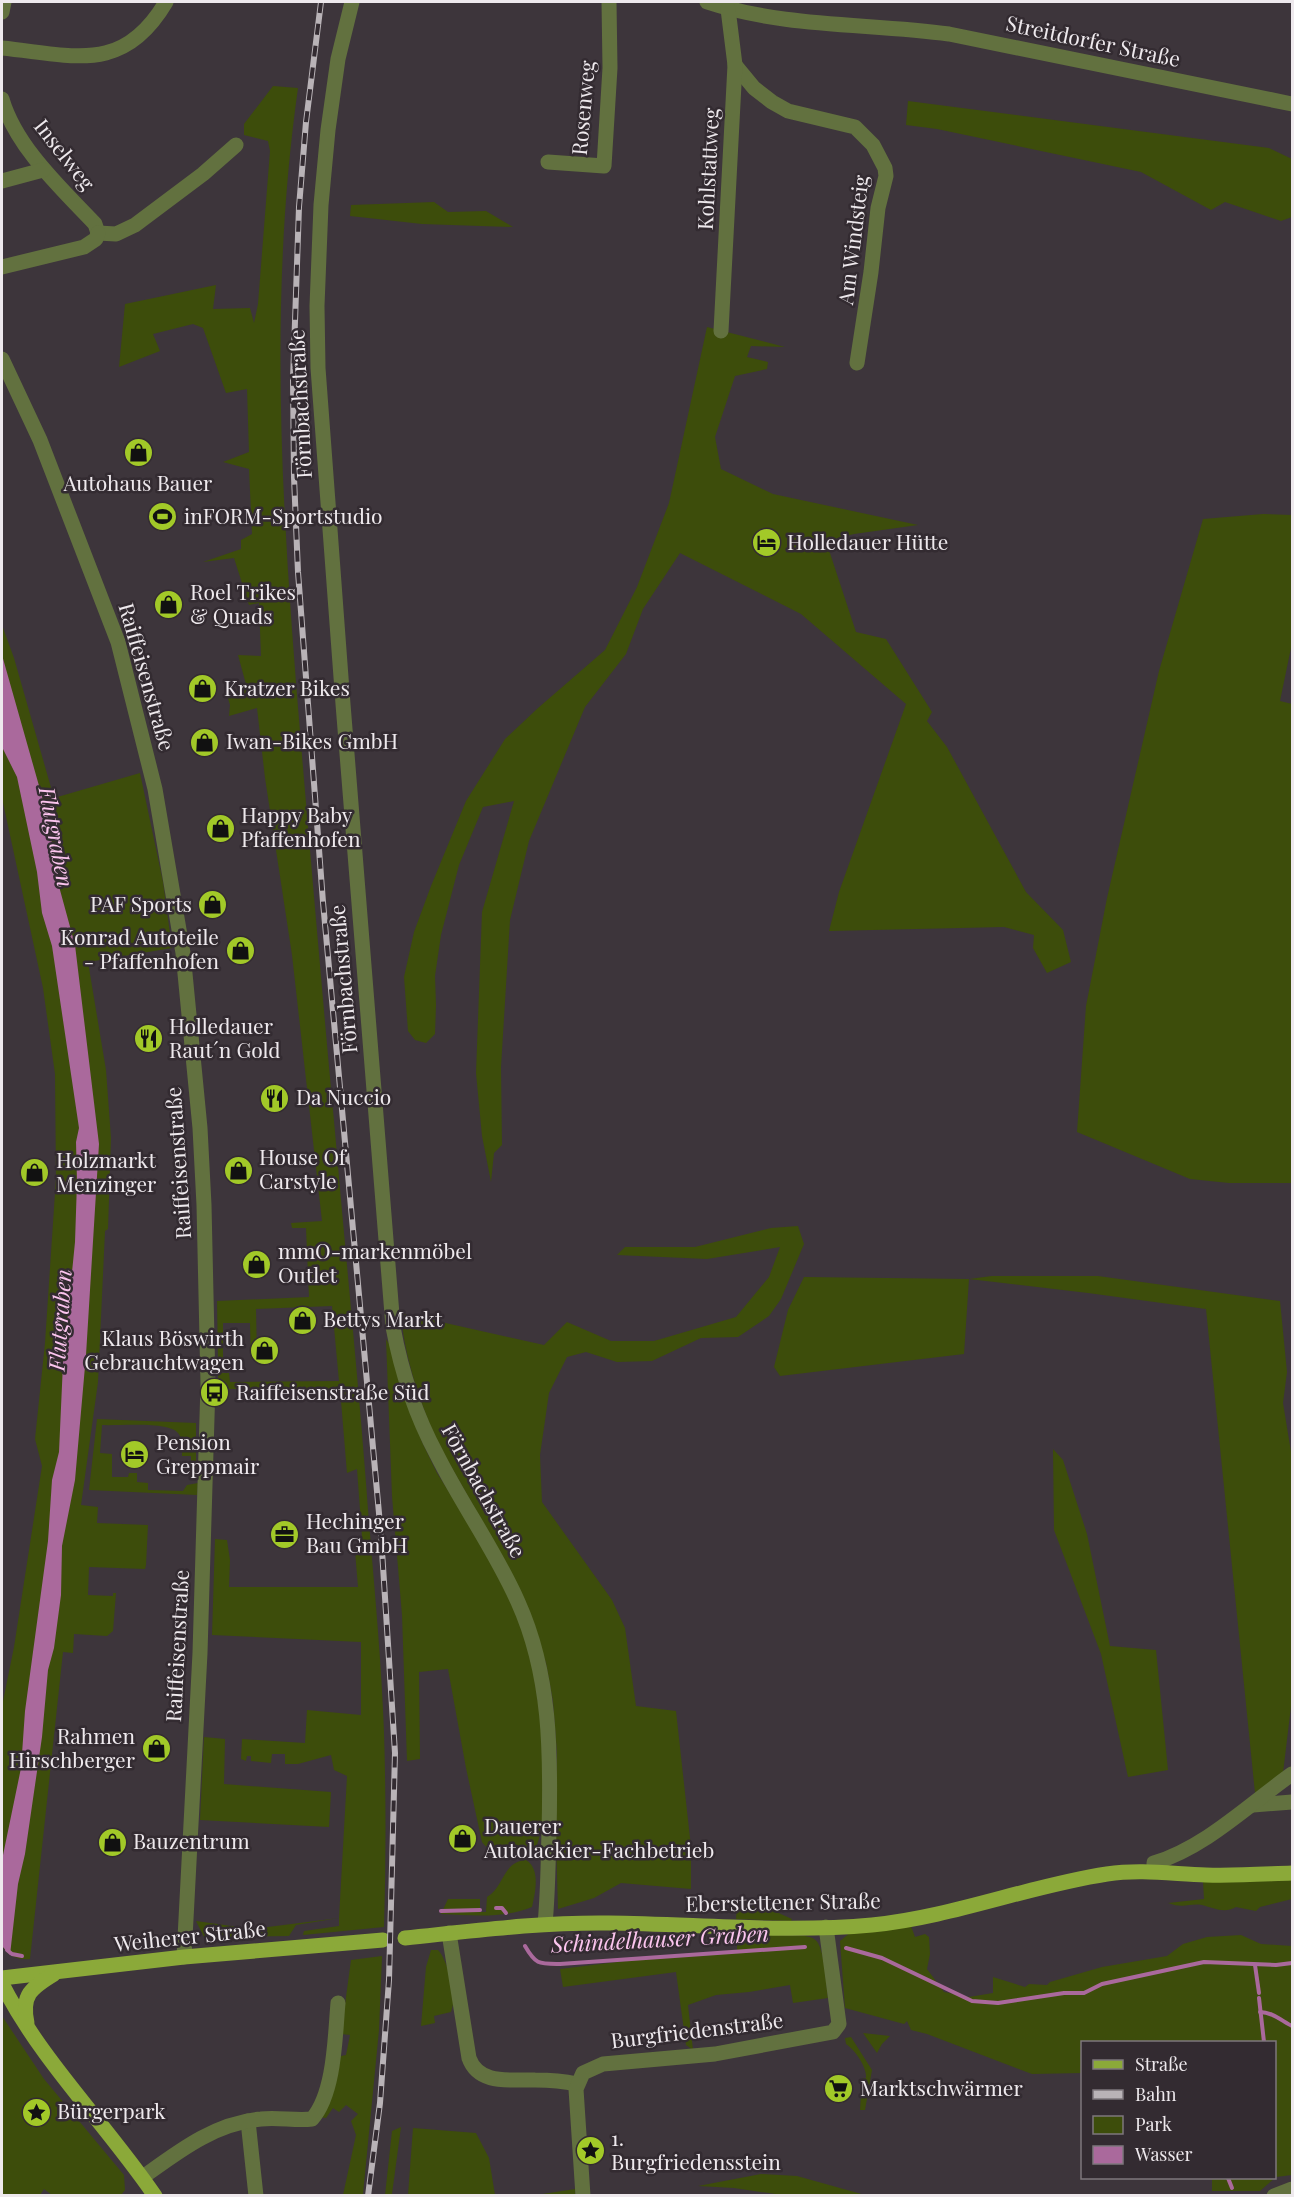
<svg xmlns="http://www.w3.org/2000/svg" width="1294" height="2197" viewBox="0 0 1294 2197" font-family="'Playfair Display',serif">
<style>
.green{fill:#3d4d0b}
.water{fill:#aa699c}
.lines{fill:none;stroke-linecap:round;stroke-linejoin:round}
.stream{stroke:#aa699c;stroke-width:4}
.minor{stroke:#62713f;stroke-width:15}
.major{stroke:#8ba939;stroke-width:15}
.rail-casing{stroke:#b9b3b7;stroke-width:6}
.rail{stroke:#332b31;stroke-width:4;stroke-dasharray:11;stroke-linecap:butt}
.labels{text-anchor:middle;stroke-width:5;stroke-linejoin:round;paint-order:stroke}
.street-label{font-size:21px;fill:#eee9ed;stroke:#332b31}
.poi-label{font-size:21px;fill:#eee9ed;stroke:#332b31;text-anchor:start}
.water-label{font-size:22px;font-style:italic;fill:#fcc5ef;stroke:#332b31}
</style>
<rect width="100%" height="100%" fill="#3d353b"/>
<g class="green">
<path d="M273 86 298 88C267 306 283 526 301 744 312 874 323 1003 335 1132 345 1249 357 1366 366 1483 372 1566 381 1649 384 1732 386 1797 386 1862 384 1927L303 1935 304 1931 339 1926V1918L296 1925 289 1936 204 1937 196 1921 253 1929 339 1918 347 1776 334 1770 331 1755 298 1764H285V1754H272L271 1763 251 1761V1756H247L246 1761 241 1759 242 1739 305 1743 307 1710 361 1715V1642L212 1635 215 1539 227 1540 230 1560 229 1587H358L355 1551 363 1550 357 1469 347 1473 340 1389H218V1373H229L230 1382 339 1381 332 1306 256 1309 257 1358 251 1359 250 1323H223V1361H218L217 1301 309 1297 306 1228H292L291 1223 322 1221 292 955 265 778 257 708 229 716 230 705 227 695 247 688 238 655 261 656 259 603 249 605 234 558 203 562 241 549V540L252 534 249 469 223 462 249 452 247 389 226 393 203 328 193 324 153 334 160 351 119 367 125 304 216 285 213 309 250 308 254 323 258 304 270 151 268 141 244 135V124Z"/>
<path d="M908 101 1269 148 1292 159V217L1281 221 1225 202 1211 210 1141 172 937 129 906 125Z"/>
<path d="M434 202 448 212 486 211 513 227 422 224 350 216 351 205Z"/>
<path d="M707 327 785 347 751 346 747 357 768 362 767 369 735 376 715 437 721 469 773 494 918 525 854 534 826 541 856 632 886 639 932 712 927 721 947 747 1026 892 1063 930 1071 962 1047 973 1033 948 1034 935 1004 927 829 931 839 892 906 704 801 614 680 553 643 609 626 654 585 707 529 841 510 920 501 1067 502 1145 494 1153 491 1182 482 1136 476 1073 482 912 514 801 483 807 459 865 441 935 435 976 436 1005 435 1034 426 1043 415 1040 408 1031 404 977 414 932 431 886 466 801 505 739 538 708 605 650 637 587 669 503Z"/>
<path d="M1263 514 1292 515V643L1280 701 1292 704V1183H1229L1190 1179 1077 1132 1086 1006 1107 898 1159 671 1203 519Z"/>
<path d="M2 625 14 658 54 798 140 773 163 882 172 948 88 962 106 1070 111 1138 108 1229 105 1231 98 1382 81 1505 98 1507 97 1523 148 1525 146 1565 145 1569 89 1567 88 1595 113 1596V1593H116L113 1631 107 1636 74 1634 73 1653 63 1652 30 1959C18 1960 9 1957 2 1946V1706L14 1647 42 1466 35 1439 45 1343 56 1178 55 1074 43 988 2 798Z"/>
<path d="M798 1226 804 1244 781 1299 769 1316 738 1337 701 1338 652 1361 617 1362 586 1352 567 1357 549 1393 540 1455 542 1502 612 1600 625 1628 636 1706 676 1711 691 1847V1889L621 1883 594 1898 558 1909 556 1840 557 1753 553 1701 546 1663 528 1612 489 1533 437 1442C420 1401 404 1357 401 1313L544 1345 567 1322 611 1341H654L736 1317 769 1277 780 1247 707 1259 617 1255 625 1247H695L771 1228Z"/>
<path d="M992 1276H1098L1280 1301 1287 1372 1283 1403 1292 1458V1698L1283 1773 1255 1793 1206 1309 1088 1293 969 1279 964 1354 780 1376 774 1367 788 1310 804 1277 969 1279Z"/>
<path d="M386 1339 393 1350 422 1442 437 1473 499 1571 514 1606 531 1658 544 1739 542 1828 537 1845C520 1853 495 1860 482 1842L466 1768 448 1669 419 1672 420 1759 407 1761 402 1615 392 1496Z"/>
<path d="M97 1419 196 1423V1469H191V1456H182C182 1449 183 1438 178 1433 168 1421 118 1426 102 1425L100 1453 112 1454V1477H128L129 1473H137V1482L148 1483V1490L183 1491 187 1485 198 1483 197 1495 89 1490Z"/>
<path d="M1053 1449 1063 1460 1087 1534 1110 1646 1156 1650 1168 1770 1128 1777 1101 1654 1054 1530Z"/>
<path d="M204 1737 225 1739 224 1784 331 1792 329 1827 200 1820Z"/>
<path d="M526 1860C541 1869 535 1893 532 1907 502 1919 472 1915 441 1914L448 1899H480V1912H486L487 1897C505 1886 502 1862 526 1860Z"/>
<path d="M1292 1880V1899L1260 1907 1256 1911 1236 1907C1224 1914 1214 1908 1202 1905 1189 1903 1184 1909 1168 1903L1204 1899 1203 1882Z"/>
<path d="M737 1902 765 1907 792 1919 791 1921 736 1919Z"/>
<path d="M911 1926 915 1937 925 1934 929 1937 930 1954 927 1969 944 1992 969 1997 993 1993V1977L1025 1987 1029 1984 1047 1985 1050 1982 1102 1967 1167 1956 1183 1944 1207 1937 1241 1935 1261 1944 1292 1946V2175L1276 2177 1260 2191H1212V2178H1274V2042H1082V2073L1032 2074 927 2034 911 2030 907 2021 904 2024 845 2008 840 1941 851 1932Z"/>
<path d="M737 1935 805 1936C810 1937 815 1938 818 1943 825 1956 826 1982 828 1998L793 2003 790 1985 749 1992 716 1995 688 2005 693 2050 686 2045 676 1972 563 1987 560 1969 658 1957 737 1952Z"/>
<path d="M431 1950H438C446 1958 454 1986 454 1997 454 2002 452 2008 451 2012L434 2016 435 2023 421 2026 426 1967Z"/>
<path d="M382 1956 379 2030 363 2194 343 2195 356 2135 351 2121 358 2114 346 2105 339 2112 333 2108 326 2118 319 2117 331 2093 341 2056 346 2055 350 2035 341 2034 351 1960Z"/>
<path d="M2 2016 44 2079 124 2175 125 2190 121 2195H52L44 2189 40 2195H2Z"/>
<path d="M863 2033 890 2036 882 2044 877 2053Z"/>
<path d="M851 2037 872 2070 865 2110H860L862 2079 866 2078C867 2067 855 2050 846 2044L845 2038Z"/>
<path d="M401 2127 392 2194 385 2195 392 2131Z"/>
<path d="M413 2128 476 2133 489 2158 495 2195H408Z"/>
<path d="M761 2174 797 2176 865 2195H782L734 2188 698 2186Z"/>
<path d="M575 2189V2195L533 2196 536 2195Z"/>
</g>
<path class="water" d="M2 655 47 814 60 890 75 945 99 1144 86 1355 75 1480 62 1546 61 1595 54 1648 48 1670 42 1737 25 1854 18 1884 10 1955 2 1946V1860L21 1768 25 1711 48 1541 52 1480 59 1452 63 1363 75 1242 77 1182 76 1142 79 1128 52 946 42 913 37 872 17 777 2 747Z"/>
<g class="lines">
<g class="stream">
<path d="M496 1908H502L506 1913"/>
<path d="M441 1911 480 1910"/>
<path d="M525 1946C536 1965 539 1964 560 1964L805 1947"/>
<path d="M846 1948 882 1958 972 2001 998 2003 1064 1993H1084L1102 1984 1204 1962 1276 1965 1292 1963"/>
<path d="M7 1950 12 1954 22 1956"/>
<path d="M1255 1965 1259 1993"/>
<path d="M1259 1998 1264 2042"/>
<path d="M1260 2012C1272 2012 1282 2021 1292 2026"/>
<path d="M1228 2178 1232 2188"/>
</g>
<g class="minor">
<path d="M352 2 338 59 328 130 321 205 317 306 318 368 343 704 393 1327C401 1370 416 1416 437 1455 462 1505 495 1550 518 1602 551 1675 551 1754 549 1833 548 1863 548 1894 545 1924"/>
<path d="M707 2C785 28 869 23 949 34L1292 104"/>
<path d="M2 12 4 2"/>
<path d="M2 48C73 55 123 75 166 2"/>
<path d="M735 65 754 88 772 102 788 111 855 127 873 145 885 168 886 176 878 208 871 272 857 363"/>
<path d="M2 99C16 147 61 188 95 224L98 233"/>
<path d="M548 162 604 166 610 68 609 2"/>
<path d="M2 181 43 170"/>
<path d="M98 233 116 234 135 225 203 174 236 145"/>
<path d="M2 267 84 247 96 239 98 233"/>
<path d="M721 331 735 65 728 9"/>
<path d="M2 359 40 440 118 642 155 789 183 953 200 1128 204 1205 208 1384 200 1653 184 1957"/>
<path d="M1253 1805 1292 1802"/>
<path d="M1154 1871V1863C1206 1847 1248 1805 1292 1774"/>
<path d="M449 1933 469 2058C479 2086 512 2079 535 2080 549 2080 563 2081 577 2084"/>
<path d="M248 2121 256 2196"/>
<path d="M143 2177C179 2151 215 2123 261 2119 278 2117 296 2121 312 2119 335 2093 335 2035 338 2003"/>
<path d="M583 2196 576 2089 583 2073 603 2064 715 2054 833 2032 839 2024 826 1927"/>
<path d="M1274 2196 1292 2189"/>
</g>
<g class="major">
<path d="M405 1938C473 1931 541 1922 609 1923 696 1924 785 1933 872 1925 952 1917 1028 1886 1107 1874 1141 1869 1173 1874 1206 1875 1235 1876 1264 1874 1292 1873"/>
<path d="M2 1978 184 1957 383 1940"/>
<path d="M2 1984C42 2062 106 2124 155 2196"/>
<path d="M27 2023C21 1995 31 1988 54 1974"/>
</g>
<defs>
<path id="rail" d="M321 2 306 122 299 207 293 379 294 477 298 572 323 902 381 1535 395 1753 389 1980 380 2103 368 2196"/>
</defs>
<use href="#rail" class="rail-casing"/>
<use href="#rail" class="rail"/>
</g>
<defs>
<symbol id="shop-disc" viewBox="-11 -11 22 22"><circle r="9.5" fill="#a2c928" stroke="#332b31"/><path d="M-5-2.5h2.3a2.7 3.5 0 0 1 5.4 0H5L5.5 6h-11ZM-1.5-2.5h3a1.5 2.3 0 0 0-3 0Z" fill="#111"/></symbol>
<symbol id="stadium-disc" viewBox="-11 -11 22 22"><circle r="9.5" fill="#a2c928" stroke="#332b31"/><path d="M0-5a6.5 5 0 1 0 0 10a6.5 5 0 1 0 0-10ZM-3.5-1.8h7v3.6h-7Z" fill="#111"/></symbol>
<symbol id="hotel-disc" viewBox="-11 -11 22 22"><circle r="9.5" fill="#a2c928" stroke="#332b31"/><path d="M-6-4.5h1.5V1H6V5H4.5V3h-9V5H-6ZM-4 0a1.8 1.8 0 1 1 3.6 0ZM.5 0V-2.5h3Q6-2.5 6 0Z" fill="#111"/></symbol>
<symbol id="restaurant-disc" viewBox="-11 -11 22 22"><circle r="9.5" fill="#a2c928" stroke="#332b31"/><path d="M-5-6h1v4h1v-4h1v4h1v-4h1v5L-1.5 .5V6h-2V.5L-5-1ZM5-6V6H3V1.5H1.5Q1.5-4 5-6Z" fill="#111"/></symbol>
<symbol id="bus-disc" viewBox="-11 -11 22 22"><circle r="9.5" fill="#a2c928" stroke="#332b31"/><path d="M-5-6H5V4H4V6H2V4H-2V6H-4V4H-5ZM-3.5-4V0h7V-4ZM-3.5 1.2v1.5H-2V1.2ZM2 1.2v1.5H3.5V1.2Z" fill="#111"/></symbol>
<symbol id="office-disc" viewBox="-11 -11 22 22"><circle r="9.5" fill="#a2c928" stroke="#332b31"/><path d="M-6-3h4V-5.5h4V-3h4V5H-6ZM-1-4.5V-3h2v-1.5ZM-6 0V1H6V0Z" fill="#111"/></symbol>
<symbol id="supermarket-disc" viewBox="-11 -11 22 22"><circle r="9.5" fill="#a2c928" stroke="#332b31"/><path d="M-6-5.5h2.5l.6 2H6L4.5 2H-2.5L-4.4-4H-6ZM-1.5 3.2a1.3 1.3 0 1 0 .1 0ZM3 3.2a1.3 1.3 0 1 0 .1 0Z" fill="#111"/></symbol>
<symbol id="sight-disc" viewBox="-11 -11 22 22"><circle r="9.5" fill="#a2c928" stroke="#332b31"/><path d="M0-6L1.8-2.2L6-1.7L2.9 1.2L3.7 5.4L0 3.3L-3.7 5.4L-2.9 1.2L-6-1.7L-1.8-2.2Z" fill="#111"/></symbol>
</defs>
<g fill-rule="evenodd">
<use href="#shop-disc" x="122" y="436" width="33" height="33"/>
<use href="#stadium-disc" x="146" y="500" width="33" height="33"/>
<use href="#hotel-disc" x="750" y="526" width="33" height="33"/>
<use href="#shop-disc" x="152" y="588" width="33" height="33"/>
<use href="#shop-disc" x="186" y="672" width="33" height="33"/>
<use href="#shop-disc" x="188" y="726" width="33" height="33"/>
<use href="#shop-disc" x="204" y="812" width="33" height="33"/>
<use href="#shop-disc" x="196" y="888" width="33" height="33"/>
<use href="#shop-disc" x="224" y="934" width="33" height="33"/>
<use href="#restaurant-disc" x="132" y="1022" width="33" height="33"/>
<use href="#restaurant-disc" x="258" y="1082" width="33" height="33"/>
<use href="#shop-disc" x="222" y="1154" width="33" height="33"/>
<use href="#shop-disc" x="18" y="1156" width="33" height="33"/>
<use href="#shop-disc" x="240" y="1248" width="33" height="33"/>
<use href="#shop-disc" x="286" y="1304" width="33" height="33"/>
<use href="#shop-disc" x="248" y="1334" width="33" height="33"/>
<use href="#bus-disc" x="198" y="1376" width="33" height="33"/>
<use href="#hotel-disc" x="118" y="1438" width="33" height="33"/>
<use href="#office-disc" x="268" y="1518" width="33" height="33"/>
<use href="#shop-disc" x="140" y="1732" width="33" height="33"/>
<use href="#shop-disc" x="446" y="1822" width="33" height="33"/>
<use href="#shop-disc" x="96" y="1826" width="33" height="33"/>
<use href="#supermarket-disc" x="822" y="2072" width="33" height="33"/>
<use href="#sight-disc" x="20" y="2096" width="33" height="33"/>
<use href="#sight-disc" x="574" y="2134" width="33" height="33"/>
</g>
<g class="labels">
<g class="street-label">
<text transform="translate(1093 42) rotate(12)" y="7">Streitdorfer Straße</text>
<text transform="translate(584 108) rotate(-85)" y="7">Rosenweg</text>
<text transform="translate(64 155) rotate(52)" y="7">Inselweg</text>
<text transform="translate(709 169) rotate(-87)" y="7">Kohlstattweg</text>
<text transform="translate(854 240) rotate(-83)" y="7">Am Windsteig</text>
<text transform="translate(301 404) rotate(-93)" y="7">Förnbachstraße</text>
<text transform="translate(146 677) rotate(74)" y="7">Raiffeisenstraße</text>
<text transform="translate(344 979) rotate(-95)" y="7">Förnbachstraße</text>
<text transform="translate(179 1163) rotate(-94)" y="7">Raiffeisenstraße</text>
<text transform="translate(483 1491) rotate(61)" y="7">Förnbachstraße</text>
<text transform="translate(178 1646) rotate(-87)" y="7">Raiffeisenstraße</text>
<text transform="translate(783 1903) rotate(-1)" y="7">Eberstettener Straße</text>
<text transform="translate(190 1937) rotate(-6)" y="7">Weiherer Straße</text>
<text transform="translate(697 2031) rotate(-7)" y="7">Burgfriedenstraße</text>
</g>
<g class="poi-label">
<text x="138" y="491" text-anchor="middle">Autohaus Bauer</text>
<text x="184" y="524">inFORM-Sportstudio</text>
<text x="787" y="550">Holledauer Hütte</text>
<text x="190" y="600">Roel Trikes<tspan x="190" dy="24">&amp; Quads</tspan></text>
<text x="224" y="696">Kratzer Bikes</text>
<text x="226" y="749">Iwan-Bikes GmbH</text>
<text x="241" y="823">Happy Baby<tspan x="241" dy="24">Pfaffenhofen</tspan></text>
<text x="192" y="912" text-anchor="end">PAF Sports</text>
<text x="219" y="945" text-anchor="end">Konrad Autoteile<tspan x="219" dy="24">- Pfaffenhofen</tspan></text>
<text x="169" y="1034">Holledauer<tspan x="169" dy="24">Raut´n Gold</tspan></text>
<text x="296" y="1105">Da Nuccio</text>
<text x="259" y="1165">House Of<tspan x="259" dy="24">Carstyle</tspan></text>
<text x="56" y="1168">Holzmarkt<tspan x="56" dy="24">Menzinger</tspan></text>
<text x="278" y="1259">mmO-markenmöbel<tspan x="278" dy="24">Outlet</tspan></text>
<text x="323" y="1327">Bettys Markt</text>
<text x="244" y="1346" text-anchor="end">Klaus Böswirth<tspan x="244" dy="24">Gebrauchtwagen</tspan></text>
<text x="236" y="1400">Raiffeisenstraße Süd</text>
<text x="156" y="1450">Pension<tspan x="156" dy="24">Greppmair</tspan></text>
<text x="306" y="1529">Hechinger<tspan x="306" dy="24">Bau GmbH</tspan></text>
<text x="135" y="1744" text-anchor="end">Rahmen<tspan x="135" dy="24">Hirschberger</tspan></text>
<text x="484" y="1834">Dauerer<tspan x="484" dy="24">Autolackier-Fachbetrieb</tspan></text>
<text x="133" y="1849">Bauzentrum</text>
<text x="860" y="2096">Marktschwärmer</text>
<text x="57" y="2119">Bürgerpark</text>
<text x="611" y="2146">1.<tspan x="611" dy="24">Burgfriedensstein</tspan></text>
</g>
<g class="water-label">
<text transform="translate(56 837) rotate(79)" y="8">Flutgraben</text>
<text transform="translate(60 1320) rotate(-86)" y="8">Flutgraben</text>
<text transform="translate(660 1939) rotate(-3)" y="8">Schindelhauser Graben</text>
</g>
</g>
<rect width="1294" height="2197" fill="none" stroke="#eee9ed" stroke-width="6"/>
<rect x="1081" y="2041" width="195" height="138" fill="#332b31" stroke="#7e777c" stroke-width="1.5"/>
<rect x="1093" y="2060" width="30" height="9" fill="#8ba939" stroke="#7e777c" stroke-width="1.5"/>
<text x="1135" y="2071" font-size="18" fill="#eee9ed">Straße</text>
<rect x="1093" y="2090" width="30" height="9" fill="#b9b3b7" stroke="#7e777c" stroke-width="1.5"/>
<text x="1135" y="2101" font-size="18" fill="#eee9ed">Bahn</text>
<rect x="1093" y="2116" width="30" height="18" fill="#3d4d0b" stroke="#7e777c" stroke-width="1.5"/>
<text x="1135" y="2131" font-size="18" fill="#eee9ed">Park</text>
<rect x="1093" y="2146" width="30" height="18" fill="#aa699c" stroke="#7e777c" stroke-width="1.5"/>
<text x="1135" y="2161" font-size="18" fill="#eee9ed">Wasser</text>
</svg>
